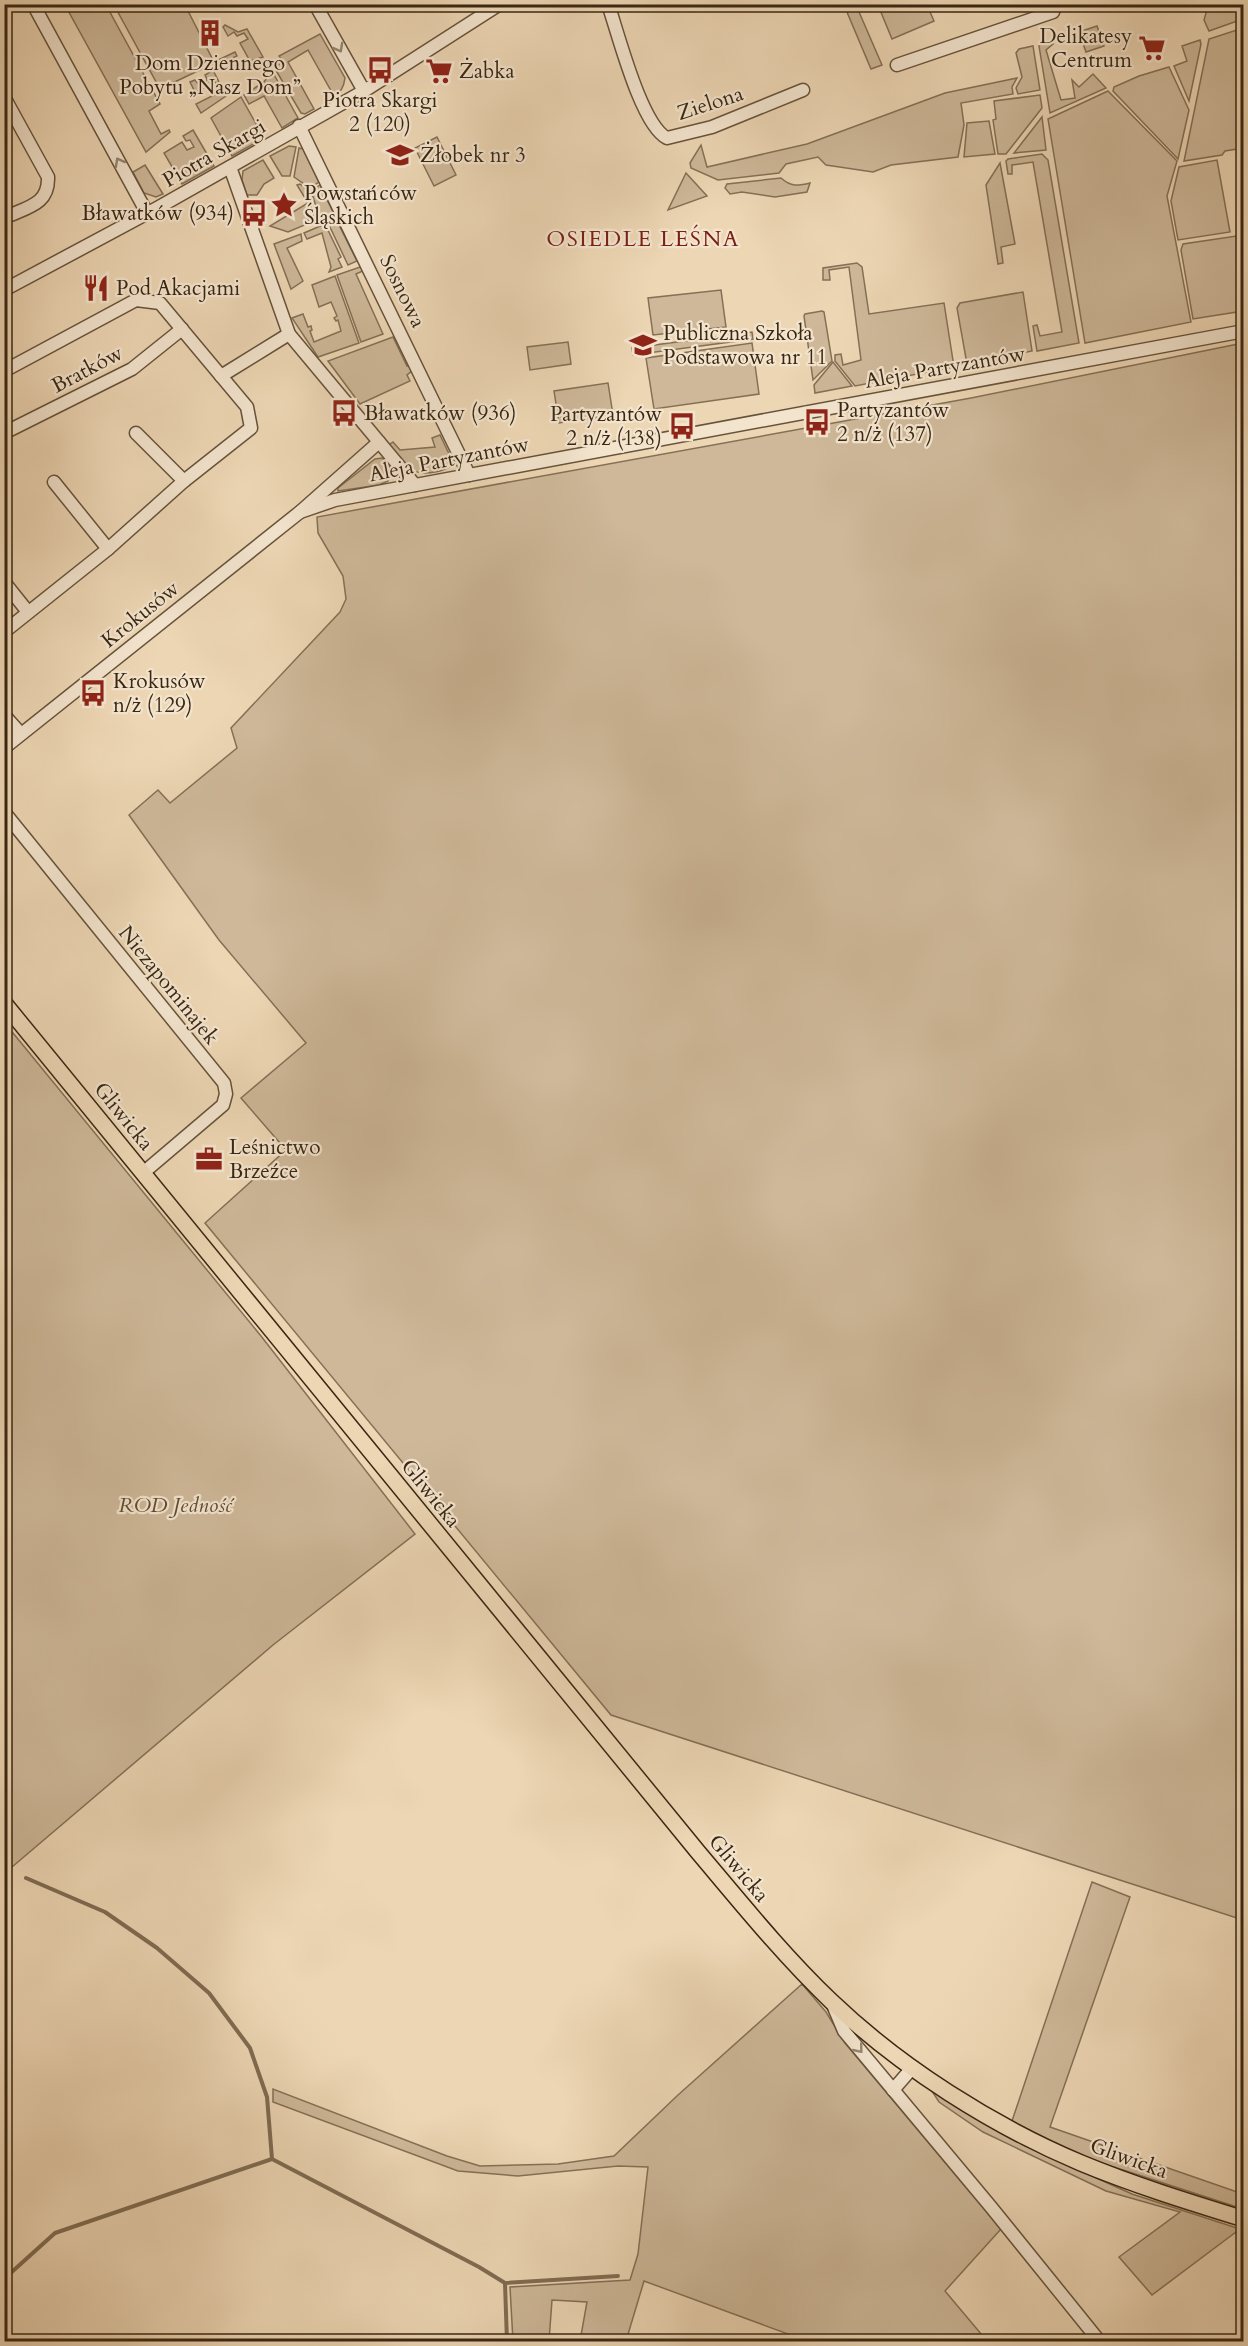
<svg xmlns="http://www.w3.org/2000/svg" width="1248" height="2346" viewBox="0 0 1248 2346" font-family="Cardo,serif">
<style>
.green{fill:#ceb899;stroke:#847056;stroke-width:1.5}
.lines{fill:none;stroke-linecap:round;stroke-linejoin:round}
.stream{stroke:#806c53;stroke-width:4}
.minor-casing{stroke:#66533b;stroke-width:15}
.major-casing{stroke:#392713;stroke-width:18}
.minor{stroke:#f3e4ce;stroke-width:12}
.major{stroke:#edd6b4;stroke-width:15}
.oneway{stroke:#968670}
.labels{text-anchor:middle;stroke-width:4.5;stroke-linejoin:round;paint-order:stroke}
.poi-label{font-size:21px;fill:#392713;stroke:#f3e4ce;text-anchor:start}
.street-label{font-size:21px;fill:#392713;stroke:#f3e4ce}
.park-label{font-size:21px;font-style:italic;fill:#5e4b34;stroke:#f3e4ce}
.neighbourhood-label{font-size:22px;letter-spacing:1.5px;fill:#7a1f14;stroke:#f3e4ce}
</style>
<rect width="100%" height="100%" fill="#edd6b4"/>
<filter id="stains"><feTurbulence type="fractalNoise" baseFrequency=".00333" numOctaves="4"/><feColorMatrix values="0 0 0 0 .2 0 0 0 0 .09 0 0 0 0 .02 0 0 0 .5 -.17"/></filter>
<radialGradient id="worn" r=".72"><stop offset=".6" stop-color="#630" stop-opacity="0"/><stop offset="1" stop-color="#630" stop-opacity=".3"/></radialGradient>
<g class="green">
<path d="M65 5H106L160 104 149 111 161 134 169 130 170 132 146 152Z"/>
<path d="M114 5H177L180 10 186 7 214 62 235 52 237 56 206 70 204 68 160 89Z"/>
<path d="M844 5H856L882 65 871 69Z"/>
<path d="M878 5H927L934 21 892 39Z"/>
<path d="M1204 5H1243V19L1209 31 1204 20 1206 13Z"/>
<path d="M225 25 238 32 247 29 263 57 250 61 240 43 248 39 244 33 237 36 234 32 228 36 223 27Z"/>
<path d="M1097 26 1104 46 1086 52 1079 32Z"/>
<path d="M1243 28V148L1225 151 1222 155 1184 161 1209 39Z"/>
<path d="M320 34 345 78C344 86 341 93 334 96L308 50 288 62 314 109 305 114 301 113 274 67 283 62 279 56Z"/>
<path d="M1200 40 1201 44 1189 101 1174 66 1187 61 1182 46Z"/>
<path d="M1043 41 1053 44 1046 50 1061 100 1075 98 1072 80 1079 87 1093 74 1106 88 1050 113 1039 46Z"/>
<path d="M1033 46 1040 90 1018 94 1016 88 1022 77 1016 53 1019 49Z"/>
<path d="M1169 67 1189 110 1178 159 1113 91 1114 87 1139 76Z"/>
<path d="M213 70 226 96 201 113 196 104 220 92 215 82 195 92 190 82 195 80 199 85 205 84 207 79 205 75Z"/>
<path d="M272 71 298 118 282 128 264 96 249 104 244 95 264 82Z"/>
<path d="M1017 78 1012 87 1013 94 961 103 964 125 958 157 891 165 873 172 826 165 818 157 786 164 779 173 718 180 691 168 690 163 701 145 707 167 807 144 945 93Z"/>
<path d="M1108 91 1177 161 1167 196 1191 322 1085 343 1048 119Z"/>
<path d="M1040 95 1042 108 1006 154H998L993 120 996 119 994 101Z"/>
<path d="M241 97 264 138 232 156 211 118Z"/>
<path d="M1042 117 1046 150 1014 153Z"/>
<path d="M989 121 995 154 964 157 967 123Z"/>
<path d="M193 130 214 166 182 184 164 153 182 142 187 150 194 147 190 140 186 141 183 136Z"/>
<path d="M437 137 456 175 434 186 415 148Z"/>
<path d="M289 146 296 147 290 176H282L270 156Z"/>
<path d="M299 148 303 149 319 182 310 188 294 177Z"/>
<path d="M1042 154 1048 160 1079 343 1037 351 1033 326 1037 325 1040 336 1062 332 1033 162 1012 165V174H1008L1006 161 1008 159Z"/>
<path d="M263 160 274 178 264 184 257 195H247L242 180 243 171Z"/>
<path d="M1217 160 1230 232 1178 240 1171 201 1179 167Z"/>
<path d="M1000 163 1015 244 1001 247 1003 263 998 264 986 185Z"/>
<path d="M145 165 163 194 156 197 144 193 133 172Z"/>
<path d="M686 173 707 196 668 210Z"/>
<path d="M781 178C791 187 798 186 810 183L807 192 775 197 742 192 730 194 725 188 727 184Z"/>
<path d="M300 184C314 194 313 209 307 224L288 232 270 226 308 203 297 185Z"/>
<path d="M320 185 334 214 312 223 316 206 311 191Z"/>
<path d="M337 221 357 261 348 265 328 223Z"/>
<path d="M325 224 341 257 338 259 342 267 329 272 331 267 322 233 307 239 304 233Z"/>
<path d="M301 234 302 241 287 248 303 281 291 289 274 244Z"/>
<path d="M1243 235V311L1193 319 1181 250 1183 244Z"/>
<path d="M857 263 862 267 869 314 944 303 954 367 855 386 835 361V355L841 354 843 365 861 360 849 267 829 270 830 280H823V268Z"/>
<path d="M360 267 365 270 356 274 383 334 361 342 337 275Z"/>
<path d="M335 276 359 343 318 357 292 318 303 314 308 327 311 326 312 330 310 331 314 342 341 331 338 320 336 321 334 318 337 316 331 302 319 307 312 285Z"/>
<path d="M721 290 726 327 653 335 648 298Z"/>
<path d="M1023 292 1032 351 967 364 957 308 960 303Z"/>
<path d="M822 311 824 312 832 361 813 380 804 316 805 314Z"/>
<path d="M752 332 753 339 633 355 632 348Z"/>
<path d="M393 337 407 366 410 365 413 370 407 375 410 381 360 404 328 361Z"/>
<path d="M568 342 571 364 530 370 527 347Z"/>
<path d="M752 343 759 394 654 409 646 358Z"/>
<path d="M1243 343H1244L1243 1920 611 1715 205 1223 286 1150 241 1098 306 1043 219 940 129 815 158 790 170 803 237 748 231 728 340 612 346 599 343 576 318 533 317 517 971 398Z"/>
<path d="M833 362 852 386 815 393 814 385Z"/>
<path d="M608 383 613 415 559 423 554 391Z"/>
<path d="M440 435 451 458 449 467C444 470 440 471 435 472 409 477 403 463 389 445L393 442 400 450 435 447 432 438Z"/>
<path d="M382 458 390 466 388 481 379 485 338 491V488L375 459Z"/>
<path d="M4 1022 261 1336 415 1534 273 1645 5 1873Z"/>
<path d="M1092 1882 1130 1897 1050 2127 1243 2194V2209L1077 2155 1012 2121Z"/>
<path d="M802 1984 826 2012 845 2043 1001 2229 945 2291 987 2341H807L644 2281 626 2341H580L587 2302 552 2300 549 2341H513L510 2287 630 2280 638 2254 648 2167 618 2166 518 2176 458 2171 273 2102V2089L447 2156 480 2166 558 2164 614 2156 678 2095Z"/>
<path d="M930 2088 1023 2145 1132 2194 1243 2230 1240 2229 1152 2295 1119 2257 1180 2212 1106 2191 983 2132 939 2102Z"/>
</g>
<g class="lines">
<g class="stream">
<path d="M26 1878 105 1912 157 1948 209 1993 250 2048 267 2097 272 2159"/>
<path d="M4 2279 55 2233 272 2159 479 2267 505 2283 507 2342"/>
<path d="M505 2283 618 2276"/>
</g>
<defs>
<g id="minor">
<path d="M33 4 147 213"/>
<path d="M315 4 364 91"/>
<path d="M608 4C618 33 641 125 667 138L712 127 803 90"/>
<path d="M897 65 1053 12 1049 4"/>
<path d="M4 97 48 177C49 205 27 207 4 218"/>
<path d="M299 126 469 475"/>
<path d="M230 167 289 334 415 485"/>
<path d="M4 290 159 207 364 91 500 4"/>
<path d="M4 371 136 300 160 303 247 407 251 428 184 481 108 549 4 632"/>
<path d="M221 376 289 334"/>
<path d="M4 433 132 369 182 329"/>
<path d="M136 433 184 481"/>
<path d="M54 482 108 549"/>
<path d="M300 512 335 500 1244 331"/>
<path d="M4 582 28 612"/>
<path d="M4 715 21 734"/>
<path d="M4 748 300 512 379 442"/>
<path d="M4 812 224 1083 226 1094 223 1105 143 1173"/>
<path d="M833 2005 844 2031 991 2207 1100 2342"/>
<path d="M893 2090 913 2067"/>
</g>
<path id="major" d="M4 1003 698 1852C741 1903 783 1955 831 2001 900 2067 993 2126 1081 2163 1134 2185 1189 2202 1244 2219"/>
</defs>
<use href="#minor" class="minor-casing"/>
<use href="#major" class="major-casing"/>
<use href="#minor" class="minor"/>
<use href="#major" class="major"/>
</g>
<defs><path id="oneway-chevron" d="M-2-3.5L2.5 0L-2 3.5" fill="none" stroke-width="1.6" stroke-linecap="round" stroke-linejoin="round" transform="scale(1.5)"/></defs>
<g class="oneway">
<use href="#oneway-chevron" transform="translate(339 48) rotate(61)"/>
<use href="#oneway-chevron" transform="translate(119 162) rotate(-119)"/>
<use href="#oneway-chevron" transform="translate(859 2049) rotate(51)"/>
</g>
<defs>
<symbol id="building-bare" viewBox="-9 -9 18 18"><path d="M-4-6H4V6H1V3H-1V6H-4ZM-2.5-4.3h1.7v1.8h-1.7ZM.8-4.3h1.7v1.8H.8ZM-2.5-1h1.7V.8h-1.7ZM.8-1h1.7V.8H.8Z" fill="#8f2418" stroke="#f3e4ce" stroke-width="2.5" paint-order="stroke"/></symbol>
<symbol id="supermarket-bare" viewBox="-9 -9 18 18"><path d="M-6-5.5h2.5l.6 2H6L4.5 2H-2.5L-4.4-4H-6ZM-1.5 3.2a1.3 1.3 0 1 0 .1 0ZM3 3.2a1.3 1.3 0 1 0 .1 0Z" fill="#8f2418" stroke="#f3e4ce" stroke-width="2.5" paint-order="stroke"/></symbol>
<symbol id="bus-bare" viewBox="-9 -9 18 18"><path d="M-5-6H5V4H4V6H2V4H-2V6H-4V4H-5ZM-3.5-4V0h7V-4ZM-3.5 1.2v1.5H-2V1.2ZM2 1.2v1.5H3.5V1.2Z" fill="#8f2418" stroke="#f3e4ce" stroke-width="2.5" paint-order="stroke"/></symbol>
<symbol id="school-bare" viewBox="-9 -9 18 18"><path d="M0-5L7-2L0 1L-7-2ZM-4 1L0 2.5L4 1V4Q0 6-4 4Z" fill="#8f2418" stroke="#f3e4ce" stroke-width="2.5" paint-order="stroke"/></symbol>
<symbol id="sight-bare" viewBox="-9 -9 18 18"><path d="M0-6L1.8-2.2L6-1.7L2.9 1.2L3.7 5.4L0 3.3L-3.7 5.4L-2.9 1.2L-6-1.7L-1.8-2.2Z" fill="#8f2418" stroke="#f3e4ce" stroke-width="2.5" paint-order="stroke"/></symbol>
<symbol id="restaurant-bare" viewBox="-9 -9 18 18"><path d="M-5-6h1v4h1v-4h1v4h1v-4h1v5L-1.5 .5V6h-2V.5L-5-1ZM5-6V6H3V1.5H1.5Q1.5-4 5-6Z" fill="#8f2418" stroke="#f3e4ce" stroke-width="2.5" paint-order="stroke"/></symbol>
<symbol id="office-bare" viewBox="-9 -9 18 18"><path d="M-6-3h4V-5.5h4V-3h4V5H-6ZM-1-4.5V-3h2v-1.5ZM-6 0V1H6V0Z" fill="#8f2418" stroke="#f3e4ce" stroke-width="2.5" paint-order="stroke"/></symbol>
</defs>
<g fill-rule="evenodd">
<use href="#building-bare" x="191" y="14" width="38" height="38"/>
<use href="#supermarket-bare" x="1133" y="29" width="38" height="38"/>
<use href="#bus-bare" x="361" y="51" width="38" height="38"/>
<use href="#supermarket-bare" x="420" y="52" width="38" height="38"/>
<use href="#school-bare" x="381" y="136" width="38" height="38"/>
<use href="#sight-bare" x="265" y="186" width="38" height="38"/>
<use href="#bus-bare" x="235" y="194" width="38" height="38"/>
<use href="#restaurant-bare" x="77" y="269" width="38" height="38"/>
<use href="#school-bare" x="624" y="326" width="38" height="38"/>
<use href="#bus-bare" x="325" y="394" width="38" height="38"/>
<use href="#bus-bare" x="798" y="403" width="38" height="38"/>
<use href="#bus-bare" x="663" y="407" width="38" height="38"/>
<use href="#bus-bare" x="74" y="674" width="38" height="38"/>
<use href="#office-bare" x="190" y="1140" width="38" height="38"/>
</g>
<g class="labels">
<g class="poi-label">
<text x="1132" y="43" text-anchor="end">Delikatesy<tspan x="1132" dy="24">Centrum</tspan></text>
<text x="210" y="70" text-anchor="middle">Dom Dziennego<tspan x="210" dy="24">Pobytu „Nasz Dom”</tspan></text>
<text x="459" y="78">Żabka</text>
<text x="380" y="107" text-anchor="middle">Piotra Skargi<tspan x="380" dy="24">2 (120)</tspan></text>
<text x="420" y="162">Żłobek nr 3</text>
<text x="304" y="200">Powstańców<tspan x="304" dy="24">Śląskich</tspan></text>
<text x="234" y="220" text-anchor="end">Bławatków (934)</text>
<text x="116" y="295">Pod Akacjami</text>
<text x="663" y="340">Publiczna Szkoła<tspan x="663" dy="24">Podstawowa nr 11</tspan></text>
<text x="837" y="417">Partyzantów<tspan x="837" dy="24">2 n/ż (137)</tspan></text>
<text x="364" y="420">Bławatków (936)</text>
<text x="662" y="421" text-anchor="end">Partyzantów<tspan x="662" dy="24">2 n/ż (138)</tspan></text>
<text x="113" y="688">Krokusów<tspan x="113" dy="24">n/ż (129)</tspan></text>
<text x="229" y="1154">Leśnictwo<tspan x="229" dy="24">Brzeźce</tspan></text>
</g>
<g class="street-label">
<text transform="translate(710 103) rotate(-18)" y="7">Zielona</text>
<text transform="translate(214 153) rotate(-30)" y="7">Piotra Skargi</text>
<text transform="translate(403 291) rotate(64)" y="7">Sosnowa</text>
<text transform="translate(945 367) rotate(-10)" y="7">Aleja Partyzantów</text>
<text transform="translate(87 369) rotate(-28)" y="7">Bratków</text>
<text transform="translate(449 459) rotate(-11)" y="7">Aleja Partyzantów</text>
<text transform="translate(140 614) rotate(-39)" y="7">Krokusów</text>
<text transform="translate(169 985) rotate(51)" y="7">Niezapominajek</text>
<text transform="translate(124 1116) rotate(51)" y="7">Gliwicka</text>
<text transform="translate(431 1493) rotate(51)" y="7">Gliwicka</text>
<text transform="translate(739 1868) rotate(50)" y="7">Gliwicka</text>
<text transform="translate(1129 2158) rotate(20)" y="7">Gliwicka</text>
</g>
<g class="park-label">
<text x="175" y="1512">ROD Jedność</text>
</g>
<g class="neighbourhood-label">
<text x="643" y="246">OSIEDLE LEŚNA</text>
</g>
</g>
<rect width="1248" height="2346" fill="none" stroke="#edd6b4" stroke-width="24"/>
<rect x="6" y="6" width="1236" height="2334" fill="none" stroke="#392713" stroke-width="3"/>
<rect x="12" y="12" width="1224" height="2322" fill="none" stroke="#392713" stroke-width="1.5"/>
<rect width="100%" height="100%" filter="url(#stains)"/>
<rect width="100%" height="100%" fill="url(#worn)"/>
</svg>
